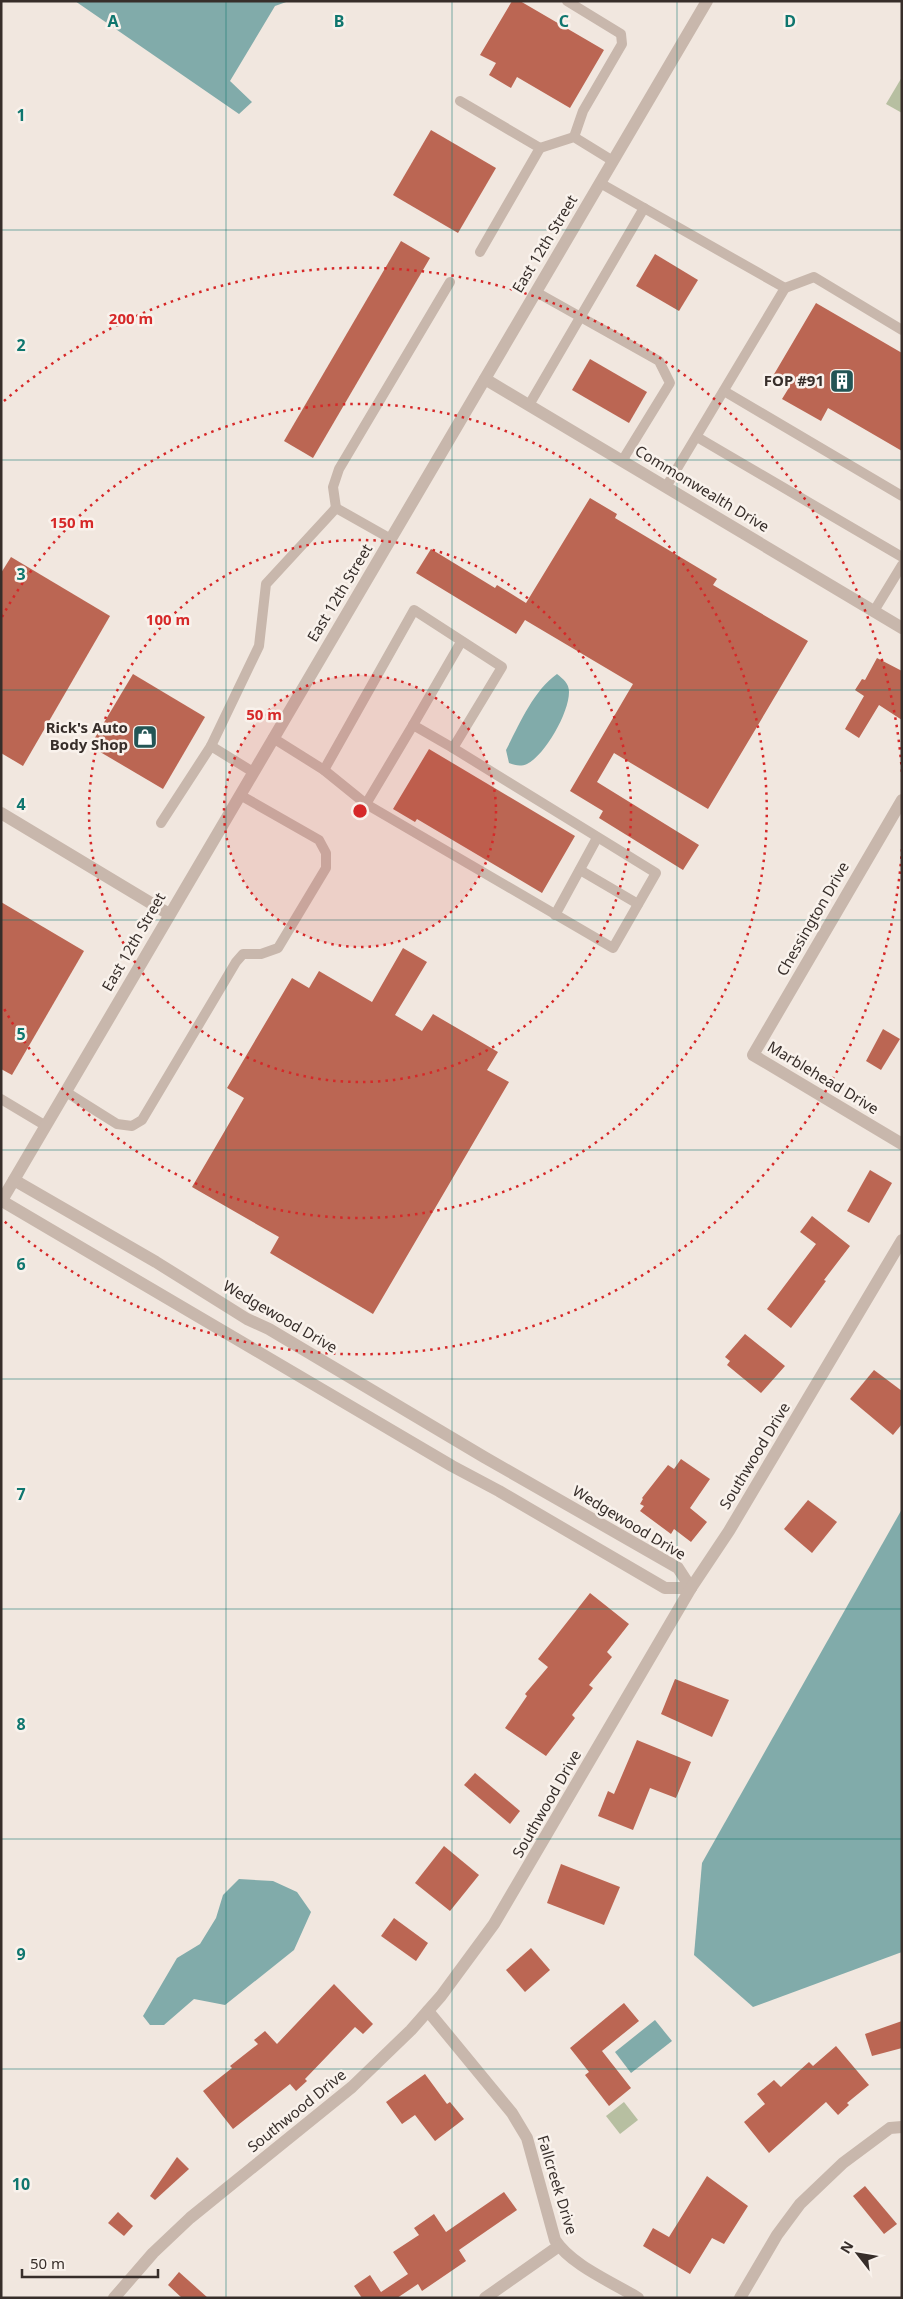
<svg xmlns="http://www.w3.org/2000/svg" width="903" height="2299" viewBox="0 0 903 2299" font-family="'Noto Sans',sans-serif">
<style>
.green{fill:#b7bfa1}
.water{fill:#81abaa}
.building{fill:#bb6653}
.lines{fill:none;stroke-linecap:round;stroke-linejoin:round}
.service{stroke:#c8b7ac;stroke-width:10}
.minor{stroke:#c8b7ac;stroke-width:12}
.tertiary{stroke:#c8b7ac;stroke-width:12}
.grid{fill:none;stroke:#0f766e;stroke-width:1;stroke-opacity:0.55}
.ring{fill:none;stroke:#d62828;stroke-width:2.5;stroke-dasharray:2.5 5}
.labels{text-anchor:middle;stroke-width:5;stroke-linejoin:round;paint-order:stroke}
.street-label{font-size:15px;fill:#372e2a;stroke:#f9f2ec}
.poi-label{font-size:15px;font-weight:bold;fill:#372e2a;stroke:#f9f2ec;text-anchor:end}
.grid-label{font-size:16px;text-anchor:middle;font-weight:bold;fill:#0f766e;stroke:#f9f2ec;stroke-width:5;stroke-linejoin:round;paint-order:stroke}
.centre{fill:#d62828;stroke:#f9f2ec;stroke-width:2.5}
.ring-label{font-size:15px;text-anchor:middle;font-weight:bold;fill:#d62828;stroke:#f9f2ec;stroke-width:5;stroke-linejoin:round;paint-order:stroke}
</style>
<rect width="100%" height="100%" fill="#f1e7df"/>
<g class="green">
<path d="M902 77V113L886 104Z"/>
<path d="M624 2102 638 2120 620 2134 606 2116Z"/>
</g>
<g class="water">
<path d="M75 1H289L275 6 230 81 252 102 239 114Z"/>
<path d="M557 674C563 679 569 683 569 692 569 713 545 755 527 764 520 767 515 765 509 763L506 750C519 725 533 691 557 674Z"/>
<path d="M902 1509V1952L753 2007 694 1955 702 1863Z"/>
<path d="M239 1879 273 1881 297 1892 311 1912 294 1950 225 2005 194 1999 164 2025H150L143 2016 177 1958 200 1944 216 1918 223 1895Z"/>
<path d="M655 2020 672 2041 631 2073 615 2052Z"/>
</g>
<g class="building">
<path d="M512 1H520L604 50 570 108 517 77 511 88 489 75 496 63 480 55Z"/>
<path d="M431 130 496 168 458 233 393 195Z"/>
<path d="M401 241 430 258 313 458 284 441Z"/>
<path d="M655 254 698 280 679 311 636 286Z"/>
<path d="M816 303 902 353V451L828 408 821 421 782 399 790 386 773 376Z"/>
<path d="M590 359 647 392 629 423 572 390Z"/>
<path d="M590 498 617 514 615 518 717 579 713 585 808 641 708 809 614 753 597 782 699 845 683 870 599 818 603 811 570 791 633 684 525 620 516 634 416 573 431 549 495 588 497 585 526 603Z"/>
<path d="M11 557 110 616 23 766 1 753V573Z"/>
<path d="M877 658 902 671V720L879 705 859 738 845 729 864 696 855 690 862 679 865 680Z"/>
<path d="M133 674 205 717 163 789 90 746Z"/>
<path d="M429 749 575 836 542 893 417 819 415 822 393 809Z"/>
<path d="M1 902 84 951 12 1075 1 1069Z"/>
<path d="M403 948 427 962 395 1015 422 1031 433 1014 498 1052 487 1070 509 1082 373 1314 270 1253 279 1237 192 1187 244 1098 227 1088 292 978 309 988 319 971 372 1002Z"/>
<path d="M883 1029 900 1039 881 1070 866 1061Z"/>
<path d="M870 1170 892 1183 869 1223 847 1211Z"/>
<path d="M812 1216 850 1246 824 1280 826 1281 791 1328 767 1309 816 1244 800 1232Z"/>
<path d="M745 1334 785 1366 761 1393 727 1365 730 1361 725 1357Z"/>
<path d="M874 1370 902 1391V1424L893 1435 850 1399Z"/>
<path d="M681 1459 710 1479 690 1508 707 1522 691 1542 674 1529 671 1534 640 1511 644 1506 640 1504 643 1499 642 1498 668 1465 674 1469Z"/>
<path d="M808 1500 837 1522 812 1553 784 1529Z"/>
<path d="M590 1593 629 1624 607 1652 612 1657 589 1685 593 1688 572 1715 575 1718 546 1756 505 1728 527 1696 525 1694 548 1667 538 1659Z"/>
<path d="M675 1679 729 1700 712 1737 661 1714Z"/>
<path d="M637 1740 691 1762 676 1798 650 1788 633 1830 598 1816 608 1791 614 1794Z"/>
<path d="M475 1773 520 1811 510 1824 464 1785Z"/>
<path d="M444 1846 479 1875 450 1911 415 1883Z"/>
<path d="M561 1864 620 1887 604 1925 547 1903Z"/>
<path d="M394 1918 428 1943 416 1961 381 1936Z"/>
<path d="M531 1948 550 1970 525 1992 506 1970Z"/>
<path d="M334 1984 373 2024 363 2034 355 2027 305 2079 307 2081 296 2091 290 2084 233 2129 203 2091 232 2068 230 2066 258 2044 254 2040 265 2031 277 2044Z"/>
<path d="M624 2003 639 2021 602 2051 631 2088 609 2106 585 2075 589 2072 570 2048Z"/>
<path d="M902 2021V2048L872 2056 865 2034Z"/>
<path d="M836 2046 869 2085 847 2103 849 2105 838 2115 826 2102 769 2153 744 2122 765 2104 757 2094 774 2080 781 2087 809 2062 813 2066Z"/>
<path d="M425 2074 447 2104 450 2102 464 2119 435 2141 415 2115 402 2124 386 2102Z"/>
<path d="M177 2157 189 2169 155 2200 150 2196Z"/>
<path d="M707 2176 748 2206 724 2244 712 2238 690 2274 643 2246 653 2228 669 2237Z"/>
<path d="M865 2186 897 2224 884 2234 853 2196Z"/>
<path d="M504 2192 517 2210 459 2250 466 2261 422 2291 418 2284 397 2298H362L354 2286 370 2275 381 2292 408 2274 393 2252 419 2235 414 2228 434 2214 446 2232Z"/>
<path d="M118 2212 133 2226 124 2236 108 2223Z"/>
<path d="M179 2272 208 2298H182L168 2285Z"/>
</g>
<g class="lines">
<g class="service">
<path d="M567 1 621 34 622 44 583 111 574 137"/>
<path d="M460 101 540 148 480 252"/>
<path d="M540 148 574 137 613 161"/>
<path d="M600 183 785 288 666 487"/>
<path d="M785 288 814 277 902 330"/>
<path d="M536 292 659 361 670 383 622 461"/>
<path d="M724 391 902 496"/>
<path d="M529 405 644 208"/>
<path d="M697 437 902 557"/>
<path d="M336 508 333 487 339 469 450 282"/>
<path d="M874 611 902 565"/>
<path d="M273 738 324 770 414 610 502 667 453 748 413 725 461 642"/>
<path d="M211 746 259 646 266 584 336 508 391 539"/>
<path d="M324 770 366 804 413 725"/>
<path d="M366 804 613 948 656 873 453 748"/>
<path d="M161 823 211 746 253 772"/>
<path d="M580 870 638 904"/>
<path d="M555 915 597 838"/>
<path d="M66 1092 117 1124 132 1126 142 1120 236 962 243 954H261L278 948 326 868V853L319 840 240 795"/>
<path d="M1 1099 46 1126"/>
</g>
<g class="minor">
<path d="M485 379 902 628"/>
<path d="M902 800 753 1055 902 1144"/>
<path d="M14 1180 156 1262 247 1319 269 1329 484 1457 678 1568 691 1588"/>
<path d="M2 1201 452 1466 499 1491 665 1588H691"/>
<path d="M428 2011 512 2113 527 2138 555 2240C571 2265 612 2282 638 2298"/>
<path d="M114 2298 153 2253 190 2218 352 2087 411 2030 441 1996 494 1924 691 1588 729 1531 902 1240"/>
<path d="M485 2298 559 2246"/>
<path d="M740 2298 777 2235 800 2204 843 2163 890 2128 902 2127"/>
</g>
<g class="tertiary">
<path d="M1 813 169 914"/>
<path d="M1 1202 707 1"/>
</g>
</g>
<path class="grid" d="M226 1V2298M452 1V2298M677 1V2298M1 230H902M1 460H902M1 690H902M1 920H902M1 1150H902M1 1379H902M1 1609H902M1 1839H902M1 2069H902"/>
<circle cx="360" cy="811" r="136" fill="#d62828" fill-opacity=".12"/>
<g class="ring">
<circle cx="360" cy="811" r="136"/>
<circle cx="360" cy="811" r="271"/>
<path d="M2 617A407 407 0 1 1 2 1005"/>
<path d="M902 849A543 543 0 0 1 4 1221M4 401A543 543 0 0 1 902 773"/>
</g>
<defs>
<symbol id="building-square" viewBox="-11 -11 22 22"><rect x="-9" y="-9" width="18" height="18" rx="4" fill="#235555" stroke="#f9f2ec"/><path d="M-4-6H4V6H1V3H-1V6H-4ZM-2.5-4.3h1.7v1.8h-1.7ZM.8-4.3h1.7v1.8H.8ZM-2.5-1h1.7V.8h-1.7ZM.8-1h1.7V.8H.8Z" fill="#fff"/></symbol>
<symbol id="shop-square" viewBox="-11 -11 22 22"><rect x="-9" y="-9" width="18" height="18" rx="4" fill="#235555" stroke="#f9f2ec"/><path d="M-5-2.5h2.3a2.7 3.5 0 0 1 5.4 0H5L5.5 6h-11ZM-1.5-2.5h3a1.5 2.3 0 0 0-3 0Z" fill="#fff"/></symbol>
</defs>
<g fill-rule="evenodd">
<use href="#building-square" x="828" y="367" width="28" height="28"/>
<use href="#shop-square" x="131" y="723" width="28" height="28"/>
</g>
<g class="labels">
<g class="street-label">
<text transform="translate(545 244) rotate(-59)" y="5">East 12th Street</text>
<text transform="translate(702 489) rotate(31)" y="5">Commonwealth Drive</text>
<text transform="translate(340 593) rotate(-59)" y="5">East 12th Street</text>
<text transform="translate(813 919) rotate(-60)" y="5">Chessington Drive</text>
<text transform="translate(134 942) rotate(-60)" y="5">East 12th Street</text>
<text transform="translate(823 1078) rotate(31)" y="5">Marblehead Drive</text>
<text transform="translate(280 1317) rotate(30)" y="5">Wedgewood Drive</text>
<text transform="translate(755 1456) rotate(-59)" y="5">Southwood Drive</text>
<text transform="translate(629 1523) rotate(31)" y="5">Wedgewood Drive</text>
<text transform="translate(547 1804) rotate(-60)" y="5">Southwood Drive</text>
<text transform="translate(297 2111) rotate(-39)" y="5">Southwood Drive</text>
<text transform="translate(557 2185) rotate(73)" y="5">Fallcreek Drive</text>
</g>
<g class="poi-label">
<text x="824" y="386">FOP #91</text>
<text x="128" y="733">Rick's Auto<tspan x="128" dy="17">Body Shop</tspan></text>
</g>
</g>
<g class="grid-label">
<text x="113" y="27">A</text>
<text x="339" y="27">B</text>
<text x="564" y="27">C</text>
<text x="790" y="27">D</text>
<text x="21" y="121">1</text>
<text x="21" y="351">2</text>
<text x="21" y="580">3</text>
<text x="21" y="810">4</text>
<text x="21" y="1040">5</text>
<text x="21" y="1270">6</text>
<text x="21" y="1500">7</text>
<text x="21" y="1730">8</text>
<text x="21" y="1960">9</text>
<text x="21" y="2190">10</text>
</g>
<circle cx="360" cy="811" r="8" class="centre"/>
<g class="ring-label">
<text x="131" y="324">200 m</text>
<text x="72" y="528">150 m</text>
<text x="168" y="625">100 m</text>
<text x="264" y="720">50 m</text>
</g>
<rect width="903" height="2299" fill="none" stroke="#372e2a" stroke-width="5"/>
<g transform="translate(858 2254) rotate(301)" stroke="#f9f2ec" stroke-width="4" paint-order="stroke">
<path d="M0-4L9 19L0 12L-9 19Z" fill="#372e2a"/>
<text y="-8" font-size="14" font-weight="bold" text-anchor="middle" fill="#372e2a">N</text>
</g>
<path d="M22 2269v8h136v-8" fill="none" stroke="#372e2a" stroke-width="2.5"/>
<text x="30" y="2269" font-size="15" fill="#372e2a" stroke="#f9f2ec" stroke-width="4" paint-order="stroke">50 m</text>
</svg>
